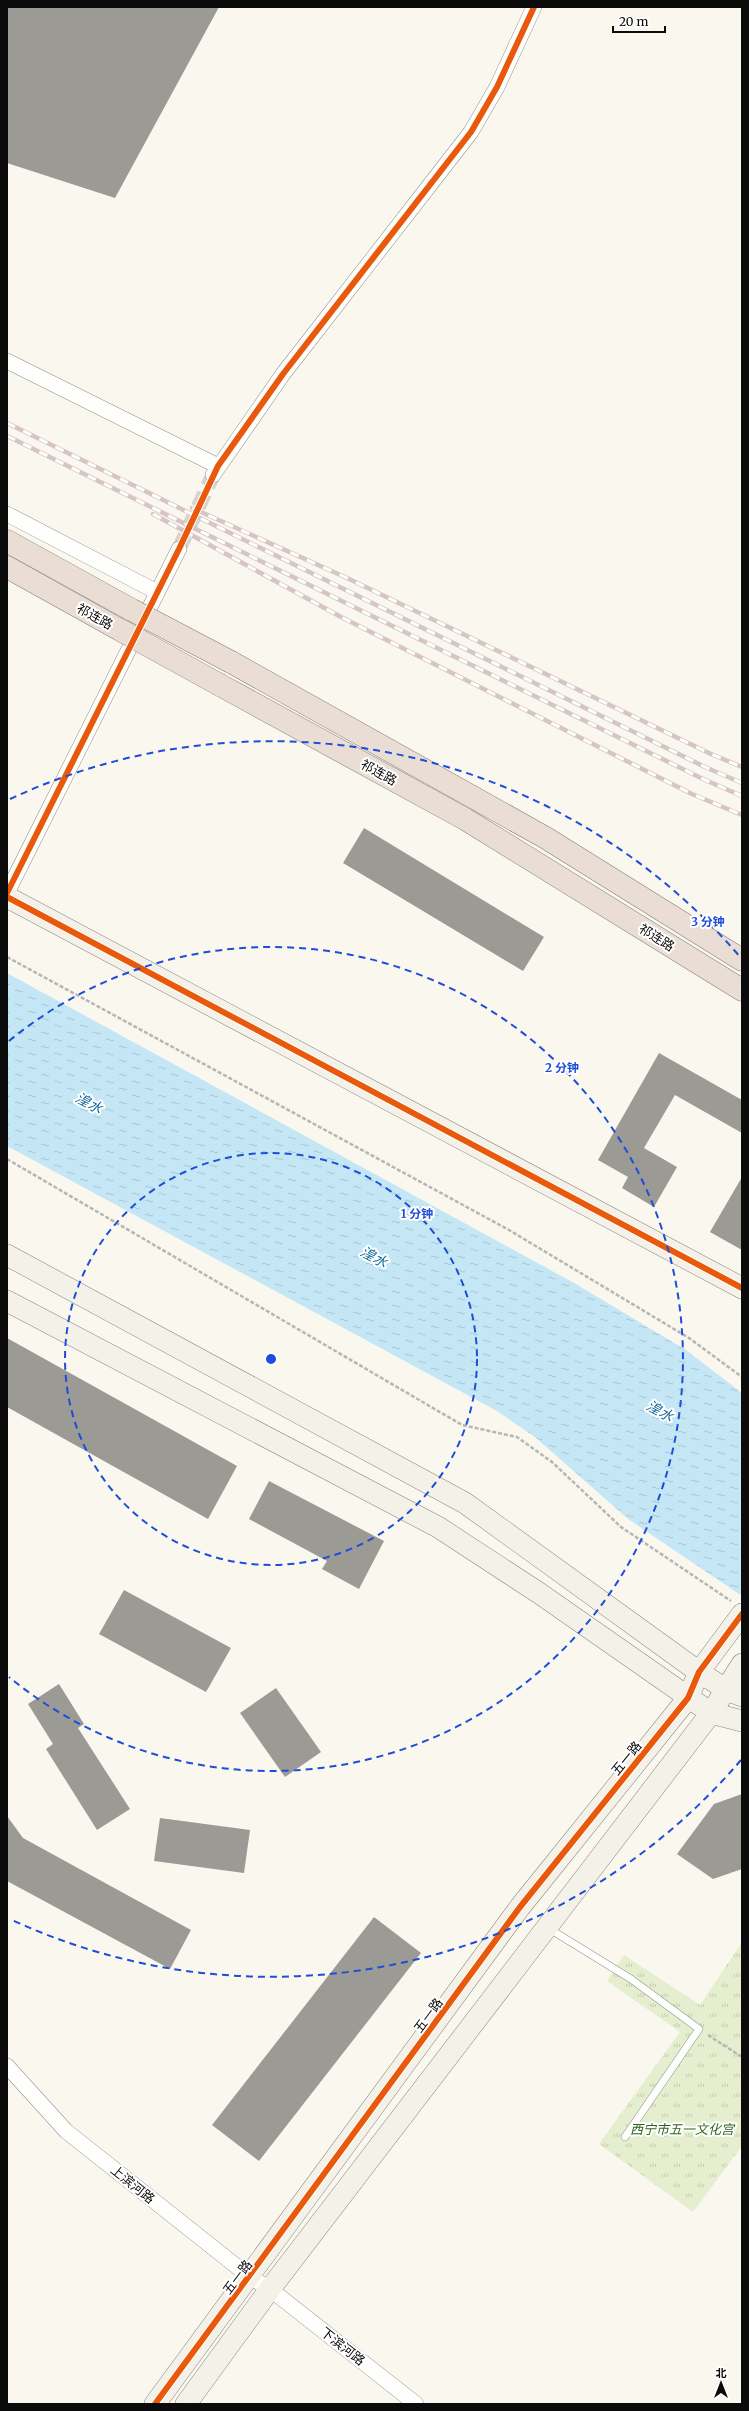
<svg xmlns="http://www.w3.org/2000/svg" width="749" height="2411" viewBox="0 0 749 2411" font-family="Merriweather,'Noto Sans SC',serif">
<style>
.park{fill:url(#park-tufts)}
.water{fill:url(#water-ripples)}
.building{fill:#9c9a95}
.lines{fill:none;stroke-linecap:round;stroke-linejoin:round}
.street-tunnel{stroke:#d6d4cd;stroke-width:15;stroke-dasharray:15 8;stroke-linecap:butt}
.lane-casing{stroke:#93918e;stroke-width:8}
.street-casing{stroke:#93918e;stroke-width:16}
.secondary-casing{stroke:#898884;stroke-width:22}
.highway-casing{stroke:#807f7b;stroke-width:23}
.path{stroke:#b7b6b5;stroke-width:2.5;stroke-dasharray:4 2;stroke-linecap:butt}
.lane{stroke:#fefefd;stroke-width:7}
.street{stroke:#fefefd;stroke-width:15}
.secondary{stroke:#f4f2e8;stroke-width:21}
.highway{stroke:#e9ddd4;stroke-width:22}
.rail-casing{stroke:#d7c4c4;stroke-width:4.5}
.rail{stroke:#fff;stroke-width:3;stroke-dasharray:9;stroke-linecap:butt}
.highway-bridge-casing{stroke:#807f7b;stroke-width:23;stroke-linecap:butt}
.highway-bridge{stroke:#e9ddd4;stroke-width:22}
.cycleway-casing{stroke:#fff;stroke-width:8}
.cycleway{stroke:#e8590c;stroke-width:6}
.ring{fill:none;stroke:#1d4ed8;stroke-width:2;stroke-dasharray:7 5}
.labels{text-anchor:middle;stroke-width:4;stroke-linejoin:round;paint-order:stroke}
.street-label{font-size:13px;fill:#0b0b0b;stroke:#fff}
.park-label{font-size:13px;font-style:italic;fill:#2f631c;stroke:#fff}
.water-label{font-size:14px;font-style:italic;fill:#146b9e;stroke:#fff}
.centre{fill:#1d4ed8;stroke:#fff;stroke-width:2}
.ring-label{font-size:12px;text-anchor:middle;font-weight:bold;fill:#1d4ed8;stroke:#fff;stroke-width:4;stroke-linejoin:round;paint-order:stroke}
</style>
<defs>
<pattern id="park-tufts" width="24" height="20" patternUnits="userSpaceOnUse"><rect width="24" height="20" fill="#e5efcf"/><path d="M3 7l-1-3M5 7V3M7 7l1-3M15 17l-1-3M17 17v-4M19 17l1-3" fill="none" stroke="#c3ccb0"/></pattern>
<pattern id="water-ripples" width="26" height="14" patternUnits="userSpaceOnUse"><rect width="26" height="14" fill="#c5e7f5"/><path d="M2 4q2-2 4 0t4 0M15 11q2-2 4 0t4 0" fill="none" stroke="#a8c5d1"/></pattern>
</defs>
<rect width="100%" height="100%" fill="#faf7ef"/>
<path class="park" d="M742 1942V2146L693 2212 599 2144 680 2032 607 1981 624 1955 700 2005Z"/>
<path class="water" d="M7 973 576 1284 686 1350 742 1393V1596L628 1519 536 1438 497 1411 7 1146Z"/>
<g class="building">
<path d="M7 7H219L115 198 7 163Z"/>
<path d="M364 828 544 937 523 971 343 863Z"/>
<path d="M659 1053 742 1100V1133L675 1095 644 1148 677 1167 654 1207 622 1188 628 1177 598 1160Z"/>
<path d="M742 1177V1250L710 1232Z"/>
<path d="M7 1338 237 1466 208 1519 7 1407Z"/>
<path d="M269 1481 384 1541 359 1589 322 1569 327 1561 249 1519Z"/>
<path d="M124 1590 231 1648 206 1692 99 1634Z"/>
<path d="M59 1684 84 1724 78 1728 130 1809 97 1830 46 1749 53 1744 28 1704Z"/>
<path d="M276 1688 321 1752 285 1777 240 1713Z"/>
<path d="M742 1794V1869L713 1879 677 1854 714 1804Z"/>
<path d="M7 1816 23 1838 191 1930 170 1969 7 1881Z"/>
<path d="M160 1818 250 1830 244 1873 154 1861Z"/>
<path d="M374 1917 421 1953 259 2161 212 2125Z"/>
</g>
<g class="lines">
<path class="street-tunnel" d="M179 549 213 475"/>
<defs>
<path id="lane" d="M548 1928 631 1979 699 2029 625 2137"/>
<g id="street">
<path d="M7 361 218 466"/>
<path d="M213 475 283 374 471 132 497 87 534 7"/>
<path d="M7 514 157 592"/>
<path d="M7 893 179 549"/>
<path d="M7 2066 66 2131 250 2277 270 2289 416 2404"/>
</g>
<g id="secondary">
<path d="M7 897 742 1288"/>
<path d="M7 1255 465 1503 699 1672 727 1690 742 1696"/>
<path d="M7 1301 438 1527 539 1593 711 1713 742 1721"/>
<path d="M155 2404 520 1907 688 1698 699 1672 742 1614"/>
<path d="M186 2404 270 2289 711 1713 742 1664"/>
</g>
<g id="highway">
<path d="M7 541 132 610"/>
<path d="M7 567 122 631"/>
<path d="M231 662 546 838 742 960"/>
<path d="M220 685 465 819 742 990"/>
</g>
</defs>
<use href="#lane" class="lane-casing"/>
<use href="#street" class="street-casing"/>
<use href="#secondary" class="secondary-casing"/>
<use href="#highway" class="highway-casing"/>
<g class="path">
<path d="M7 957 509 1230 689 1338 742 1377"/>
<path d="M7 1159 462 1425 517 1437 552 1462 621 1527 731 1601"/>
<path d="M708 2035 742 2057"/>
</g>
<use href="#lane" class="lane"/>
<use href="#street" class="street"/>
<use href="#secondary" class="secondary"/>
<use href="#highway" class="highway"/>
<defs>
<g id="rail">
<path d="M7 423 707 768 742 783"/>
<path d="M7 436 705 780 742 796"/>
<path d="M192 508 347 578 711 754 742 767"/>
<path d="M153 514 341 617 692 794 742 815"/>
</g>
</defs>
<use href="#rail" class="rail-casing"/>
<use href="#rail" class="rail"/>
<defs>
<g id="highway-bridge">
<path d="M132 610 231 662"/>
<path d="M122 631 220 685"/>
</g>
</defs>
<use href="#highway-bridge" class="highway-bridge-casing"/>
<use href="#highway-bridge" class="highway-bridge"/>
<defs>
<g id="cycleway">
<path d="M7 893 179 549 218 466 283 374 471 132 497 87 534 7"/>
<path d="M7 897 742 1288"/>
<path d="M155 2404 520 1907 688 1698 699 1672 742 1614"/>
</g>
</defs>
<use href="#cycleway" class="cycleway-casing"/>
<use href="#cycleway" class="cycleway"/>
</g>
<g class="ring">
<circle cx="271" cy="1359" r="206"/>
<path d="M9 1041A412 412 0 1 1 9 1677"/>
<path d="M741 1760A618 618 0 0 1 10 1919M10 799A618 618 0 0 1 741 958"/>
</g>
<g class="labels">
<g class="street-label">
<text transform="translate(95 616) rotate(29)" y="5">祁连路</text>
<text transform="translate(379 772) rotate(29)" y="5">祁连路</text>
<text transform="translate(657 937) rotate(32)" y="5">祁连路</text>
<text transform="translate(626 1758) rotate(-51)" y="5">五一路</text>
<text transform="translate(428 2015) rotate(-54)" y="5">五一路</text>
<text transform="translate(133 2184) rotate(39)" y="5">上滨河路</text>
<text transform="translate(237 2277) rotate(-53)" y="5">五一路</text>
<text transform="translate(343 2346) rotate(38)" y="5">下滨河路</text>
</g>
<g class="park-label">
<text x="682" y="2134">西宁市五一文化宫</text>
</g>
<g class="water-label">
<text transform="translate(89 1103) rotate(28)" y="5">湟水</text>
<text transform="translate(374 1257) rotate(28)" y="5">湟水</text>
<text transform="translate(660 1411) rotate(28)" y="5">湟水</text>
</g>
</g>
<circle cx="271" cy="1359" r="6" class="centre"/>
<g class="ring-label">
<text x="708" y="926">3 分钟</text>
<text x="562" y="1072">2 分钟</text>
<text x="417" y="1218">1 分钟</text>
</g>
<rect width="749" height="2411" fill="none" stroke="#0b0b0b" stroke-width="16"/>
<g transform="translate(721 2383)" stroke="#ffffff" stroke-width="3" paint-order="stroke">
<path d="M0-3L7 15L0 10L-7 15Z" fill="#0b0b0b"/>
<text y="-6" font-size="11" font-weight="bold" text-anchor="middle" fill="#0b0b0b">北</text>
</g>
<path d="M613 26v6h52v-6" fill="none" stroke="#0b0b0b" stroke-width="2"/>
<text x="619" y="26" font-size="12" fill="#0b0b0b" stroke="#ffffff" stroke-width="3" paint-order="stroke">20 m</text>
</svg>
